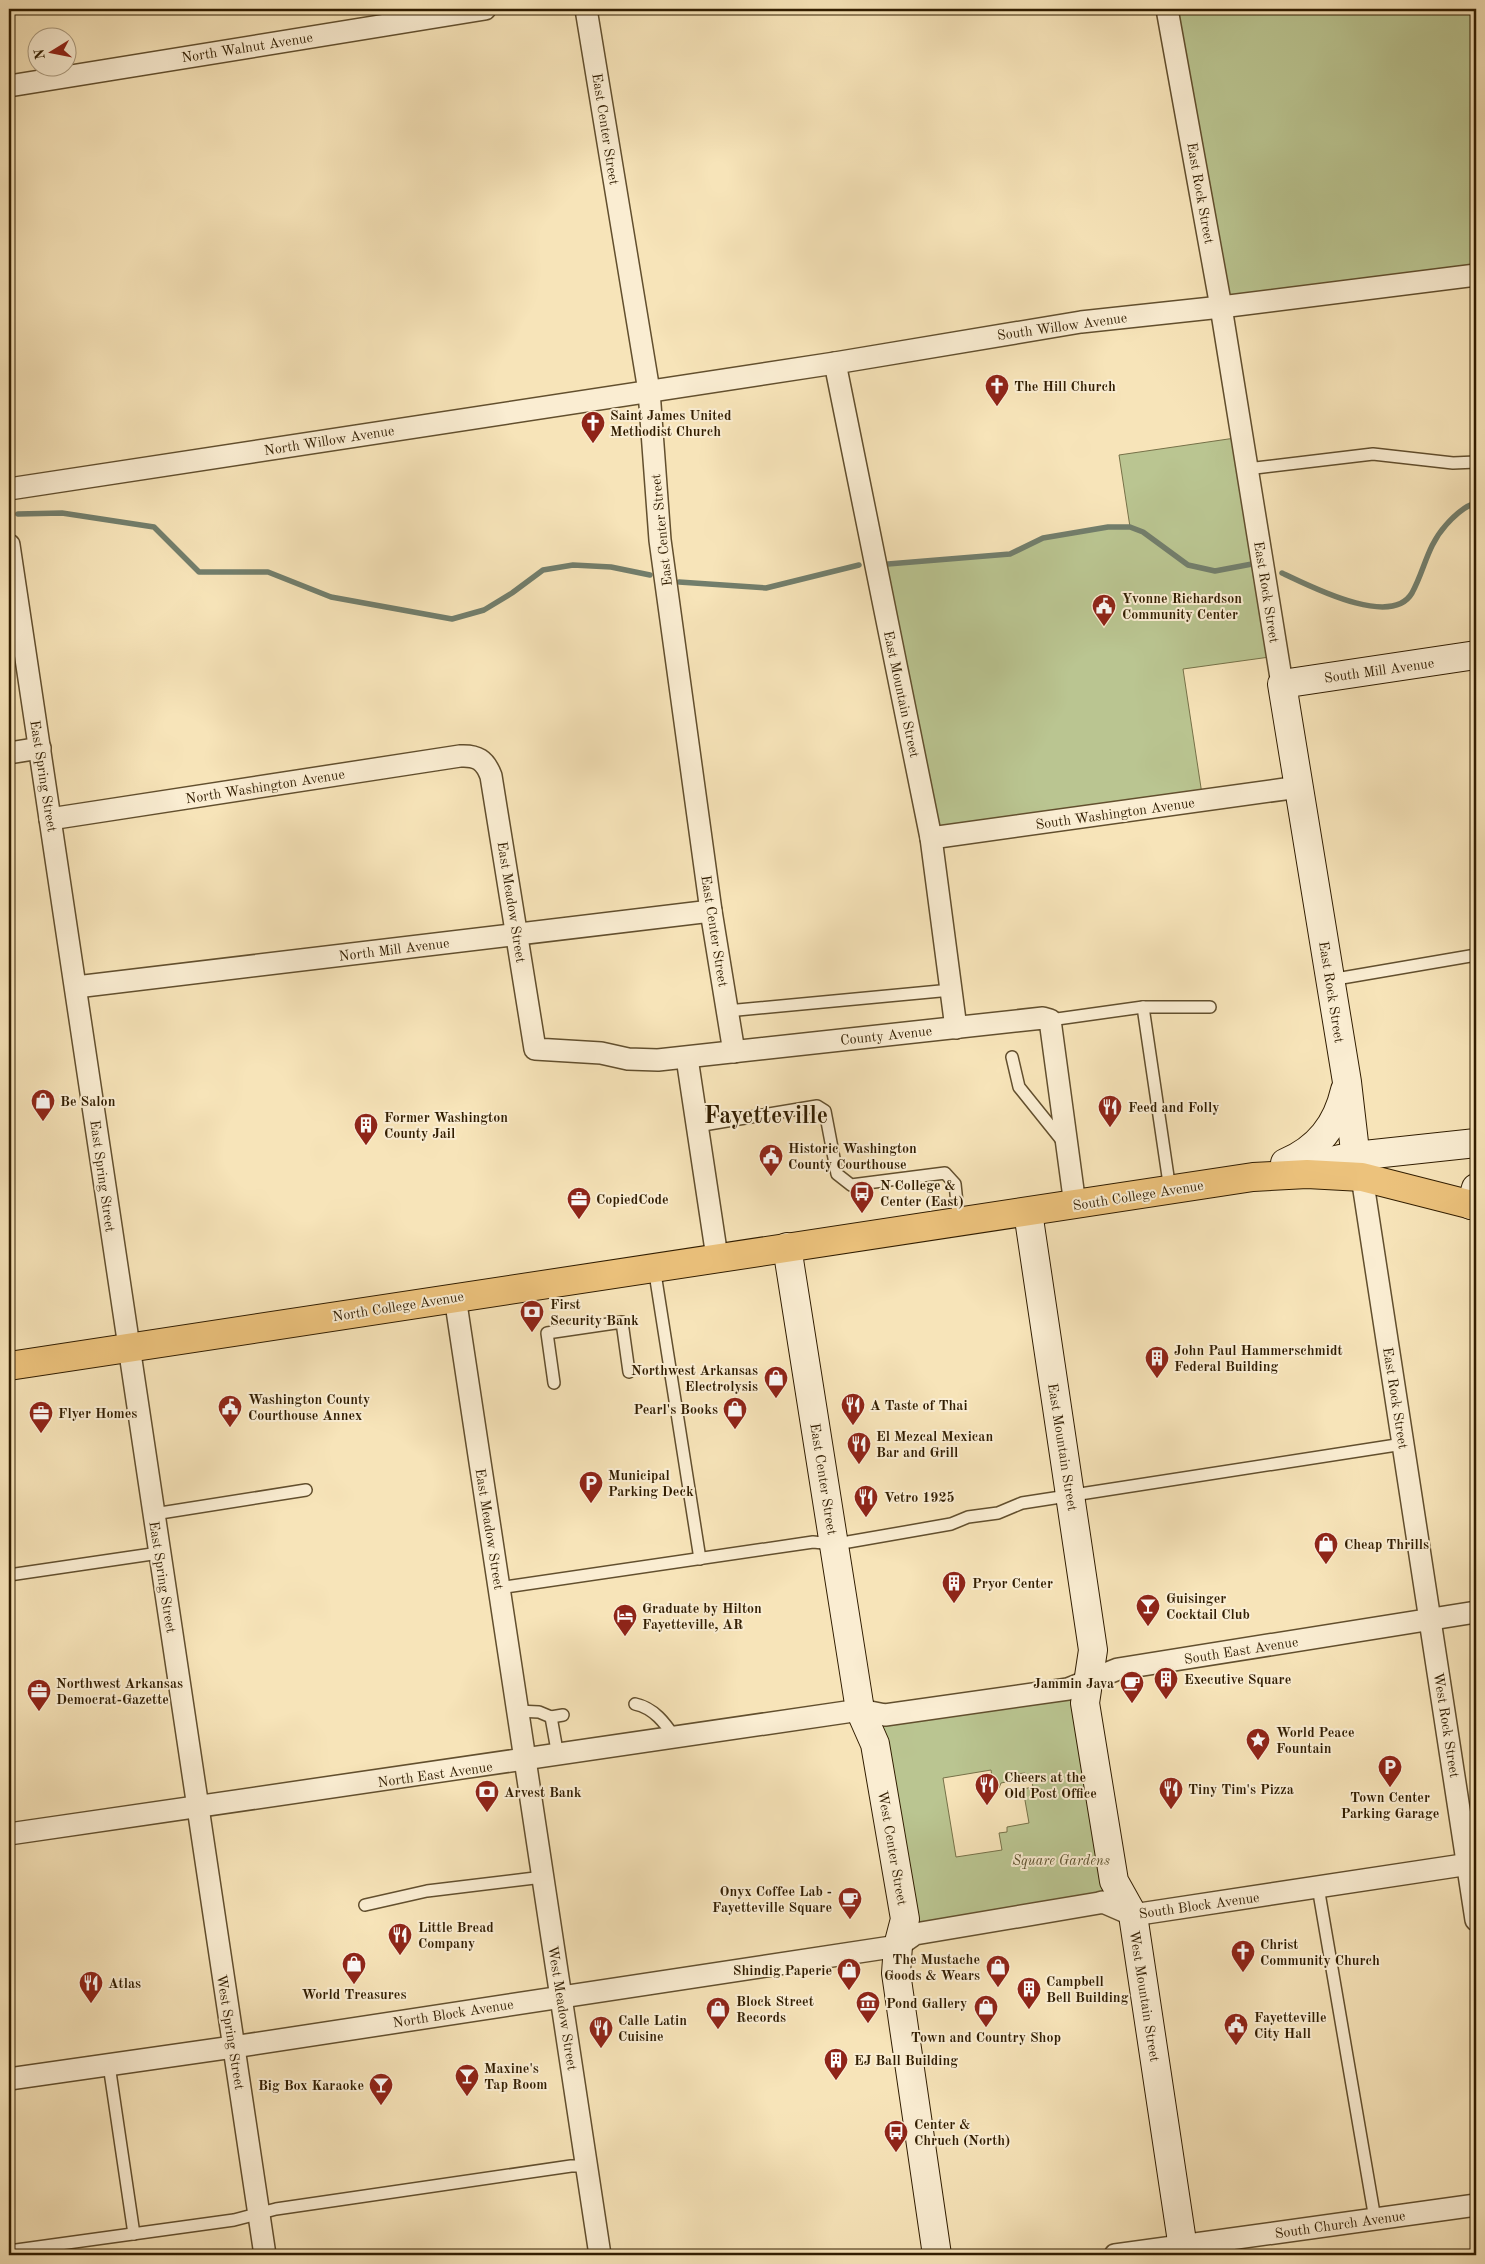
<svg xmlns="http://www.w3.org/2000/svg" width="1485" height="2264" viewBox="0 0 1485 2264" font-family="'Old Standard TT',serif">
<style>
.green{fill:#bac591;stroke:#767148;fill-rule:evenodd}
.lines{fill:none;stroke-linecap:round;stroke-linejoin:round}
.stream{stroke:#727e6c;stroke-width:5.5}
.lane-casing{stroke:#624f2e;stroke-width:14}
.street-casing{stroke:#624f2e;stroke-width:24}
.secondary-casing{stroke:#311d00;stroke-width:30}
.primary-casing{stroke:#311d00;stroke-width:30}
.lane{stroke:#faedd2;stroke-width:11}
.street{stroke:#faedd2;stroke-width:21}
.secondary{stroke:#faedd2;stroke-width:28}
.primary{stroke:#ecc27c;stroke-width:28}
.labels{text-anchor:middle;stroke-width:4;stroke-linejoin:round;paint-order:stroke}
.street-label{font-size:14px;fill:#311d00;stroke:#faedd2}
.poi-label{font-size:14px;font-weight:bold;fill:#311d00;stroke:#faedd2;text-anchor:start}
.park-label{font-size:14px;font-style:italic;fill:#5a4f2c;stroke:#faedd2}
.town-label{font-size:24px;font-weight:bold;fill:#311d00;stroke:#faedd2}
</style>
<rect width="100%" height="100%" fill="#f7e4b9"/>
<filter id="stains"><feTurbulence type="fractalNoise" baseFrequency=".004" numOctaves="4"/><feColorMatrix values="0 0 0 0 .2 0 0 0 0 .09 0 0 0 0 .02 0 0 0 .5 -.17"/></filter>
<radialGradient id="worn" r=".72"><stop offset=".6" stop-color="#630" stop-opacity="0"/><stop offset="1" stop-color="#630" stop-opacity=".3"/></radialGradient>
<g class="green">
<path d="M1167 9H1476V275L1221 307Z"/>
<path d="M1242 437 1277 656 1183 669 1203 801 931 838 875 565 1010 554 1043 538 1108 527H1130L1119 455Z"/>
<path d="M1087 1682 1114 1881 1103 1902 915 1934 860 1711ZM991 1770 994 1789 999 1788 1001 1783 1016 1780 1015 1774 1025 1773 1026 1779 1031 1778 1033 1787 1023 1789 1029 1823 1007 1827V1832L999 1833 1002 1850 956 1857 943 1778Z"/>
</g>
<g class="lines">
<g class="stream">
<path d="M18 514 62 513 154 527 199 572H268L331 597 452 619 484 610 512 593 543 570 573 565 611 567 650 575"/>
<path d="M888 564 1010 554 1043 538 1108 527H1130L1143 532 1188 565 1215 571 1252 564"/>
<path d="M1282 573C1308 585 1391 629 1412 593 1425 569 1427 546 1446 525 1454 516 1464 506 1476 503"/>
<path d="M679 582 766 588 859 565"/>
</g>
<defs>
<g id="lane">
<path d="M1247 469 1373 454 1453 463 1476 462"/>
<path d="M1330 980 1476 955"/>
<path d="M1143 1007H1210"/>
<path d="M727 1011 951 990"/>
<path d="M1050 1020 1143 1007 1170 1190"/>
<path d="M1012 1057 1019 1087 1064 1143"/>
<path d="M697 1126 817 1106 825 1111 837 1174 851 1185 945 1173 955 1184 959 1222"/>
<path d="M654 1267 700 1559"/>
<path d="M554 1383 547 1333 622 1322 629 1372"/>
<path d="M154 1514 306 1490"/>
<path d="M9 1575 159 1553"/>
<path d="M499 1588 813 1542 834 1544 848 1542 951 1524 968 1517 998 1513 1022 1503 1403 1444"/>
<path d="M635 1704C654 1708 665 1723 675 1738"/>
<path d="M517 1711 539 1712 551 1717 563 1715"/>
<path d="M551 1717 558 1756"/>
<path d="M1318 1887 1375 2219"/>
<path d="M365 1905 427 1891 543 1877"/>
<path d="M109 2065 134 2234"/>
<path d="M9 2251 234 2220 276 2209 571 2166H587"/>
</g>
<g id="street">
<path d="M586 9 649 391 660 540 711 911 734 1052"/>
<path d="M1167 9 1221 307 1282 684"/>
<path d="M9 86 485 9"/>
<path d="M835 363 931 838 956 1028"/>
<path d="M9 489 835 363 1081 322 1221 307 1476 275"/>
<path d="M9 545 265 2255"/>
<path d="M9 753 40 748"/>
<path d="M50 819 460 756C477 755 485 760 491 776L535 1049 601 1053 628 1059 658 1060 1043 1018 1050 1020 1075 1205"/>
<path d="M931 838 1299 787"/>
<path d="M76 987 711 911"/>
<path d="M687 1058 717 1257"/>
<path d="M1362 1177 1476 1920"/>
<path d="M455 1297 600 2255"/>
<path d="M9 1834 860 1710 885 1715 1068 1689 1118 1669 1476 1612"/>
<path d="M9 2079 233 2047 898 1946 915 1934 1099 1903 1103 1902 1133 1915 1476 1863"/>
<path d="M1115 2255 1476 2205"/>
</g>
<g id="secondary">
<path d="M1285 1163C1318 1149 1337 1125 1345 1090"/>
<path d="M1292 1169 1355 1156 1476 1143"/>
<path d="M1358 1177 1347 1082 1282 684 1476 655"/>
<path d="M1471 1205 1476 1188"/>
<path d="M1028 1212 1093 1650 1085 1703 1114 1881 1133 1915 1184 2255"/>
<path d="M787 1247 860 1710 875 1744 905 1919 898 1946 896 1973 937 2255"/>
</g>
<path id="primary" d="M9 1366 1253 1177 1307 1174 1362 1177 1476 1206"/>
</defs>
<use href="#lane" class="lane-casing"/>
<use href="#street" class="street-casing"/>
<use href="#secondary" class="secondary-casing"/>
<use href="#primary" class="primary-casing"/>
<use href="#lane" class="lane"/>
<use href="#street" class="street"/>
<use href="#secondary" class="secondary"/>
<use href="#primary" class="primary"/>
</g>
<defs>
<symbol id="church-pin" viewBox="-11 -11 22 30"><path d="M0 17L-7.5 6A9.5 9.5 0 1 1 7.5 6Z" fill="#8f2418" stroke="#faedd2"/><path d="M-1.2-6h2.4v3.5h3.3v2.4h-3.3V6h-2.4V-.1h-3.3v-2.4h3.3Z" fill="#fff"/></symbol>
<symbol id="civic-pin" viewBox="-11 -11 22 30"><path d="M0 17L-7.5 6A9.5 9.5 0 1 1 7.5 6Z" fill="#8f2418" stroke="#faedd2"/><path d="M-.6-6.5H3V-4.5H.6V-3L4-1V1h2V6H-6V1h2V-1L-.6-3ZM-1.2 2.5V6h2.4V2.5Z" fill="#fff"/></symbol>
<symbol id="shop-pin" viewBox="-11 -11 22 30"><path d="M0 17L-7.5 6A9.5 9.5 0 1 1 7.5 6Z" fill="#8f2418" stroke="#faedd2"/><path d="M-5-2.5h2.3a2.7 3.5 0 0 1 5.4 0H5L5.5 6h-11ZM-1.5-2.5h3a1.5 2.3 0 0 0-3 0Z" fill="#fff"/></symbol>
<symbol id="restaurant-pin" viewBox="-11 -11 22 30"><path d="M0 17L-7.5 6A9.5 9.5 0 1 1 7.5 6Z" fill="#8f2418" stroke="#faedd2"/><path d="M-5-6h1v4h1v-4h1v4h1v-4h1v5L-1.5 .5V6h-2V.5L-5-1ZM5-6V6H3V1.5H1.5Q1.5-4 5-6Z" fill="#fff"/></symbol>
<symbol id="building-pin" viewBox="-11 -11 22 30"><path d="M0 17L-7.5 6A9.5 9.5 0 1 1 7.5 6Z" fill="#8f2418" stroke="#faedd2"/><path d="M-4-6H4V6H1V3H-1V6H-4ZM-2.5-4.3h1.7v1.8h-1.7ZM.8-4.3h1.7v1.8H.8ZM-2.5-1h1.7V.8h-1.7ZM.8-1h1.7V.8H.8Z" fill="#fff"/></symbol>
<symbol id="bus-pin" viewBox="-11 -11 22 30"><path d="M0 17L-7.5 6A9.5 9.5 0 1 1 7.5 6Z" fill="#8f2418" stroke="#faedd2"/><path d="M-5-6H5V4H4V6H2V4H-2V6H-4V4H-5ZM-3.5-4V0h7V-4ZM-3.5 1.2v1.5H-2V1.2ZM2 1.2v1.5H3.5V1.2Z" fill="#fff"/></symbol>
<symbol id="office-pin" viewBox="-11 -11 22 30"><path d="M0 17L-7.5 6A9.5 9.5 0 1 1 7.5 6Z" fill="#8f2418" stroke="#faedd2"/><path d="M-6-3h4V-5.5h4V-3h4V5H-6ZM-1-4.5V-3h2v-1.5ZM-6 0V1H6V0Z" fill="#fff"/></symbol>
<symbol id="bank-pin" viewBox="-11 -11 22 30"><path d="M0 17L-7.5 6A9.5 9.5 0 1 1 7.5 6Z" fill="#8f2418" stroke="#faedd2"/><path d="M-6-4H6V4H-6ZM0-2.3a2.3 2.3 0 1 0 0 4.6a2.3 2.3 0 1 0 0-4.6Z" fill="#fff"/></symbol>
<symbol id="parking-pin" viewBox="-11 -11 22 30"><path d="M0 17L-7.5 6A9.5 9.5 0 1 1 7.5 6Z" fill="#8f2418" stroke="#faedd2"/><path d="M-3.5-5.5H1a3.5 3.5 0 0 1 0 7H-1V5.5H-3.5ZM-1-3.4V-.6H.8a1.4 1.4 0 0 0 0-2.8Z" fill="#fff"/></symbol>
<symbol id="bar-pin" viewBox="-11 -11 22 30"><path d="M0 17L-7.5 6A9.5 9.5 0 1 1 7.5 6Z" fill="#8f2418" stroke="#faedd2"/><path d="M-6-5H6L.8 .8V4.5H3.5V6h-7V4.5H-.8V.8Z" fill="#fff"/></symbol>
<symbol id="hotel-pin" viewBox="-11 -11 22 30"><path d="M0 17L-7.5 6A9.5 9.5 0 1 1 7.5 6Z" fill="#8f2418" stroke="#faedd2"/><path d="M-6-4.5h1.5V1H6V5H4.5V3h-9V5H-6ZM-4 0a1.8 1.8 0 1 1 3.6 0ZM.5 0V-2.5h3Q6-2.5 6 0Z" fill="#fff"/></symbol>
<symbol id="cafe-pin" viewBox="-11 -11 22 30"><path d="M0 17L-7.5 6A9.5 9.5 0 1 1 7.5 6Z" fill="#8f2418" stroke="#faedd2"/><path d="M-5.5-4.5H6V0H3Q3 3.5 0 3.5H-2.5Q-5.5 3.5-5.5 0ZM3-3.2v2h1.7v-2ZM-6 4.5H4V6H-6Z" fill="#fff"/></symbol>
<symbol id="sight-pin" viewBox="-11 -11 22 30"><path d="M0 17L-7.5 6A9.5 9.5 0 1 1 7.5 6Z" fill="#8f2418" stroke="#faedd2"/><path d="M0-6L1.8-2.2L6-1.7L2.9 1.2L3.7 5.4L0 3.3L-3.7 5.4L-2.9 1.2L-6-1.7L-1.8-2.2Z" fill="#fff"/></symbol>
<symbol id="museum-pin" viewBox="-11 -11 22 30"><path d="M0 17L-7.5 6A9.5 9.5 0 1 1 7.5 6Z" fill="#8f2418" stroke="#faedd2"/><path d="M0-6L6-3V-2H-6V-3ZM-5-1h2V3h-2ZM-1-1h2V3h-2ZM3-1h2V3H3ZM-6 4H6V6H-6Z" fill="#fff"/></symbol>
</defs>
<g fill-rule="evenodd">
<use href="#church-pin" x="983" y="372" width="28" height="38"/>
<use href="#church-pin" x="579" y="409" width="28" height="38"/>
<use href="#civic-pin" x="1090" y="592" width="28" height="38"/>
<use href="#shop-pin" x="29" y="1087" width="28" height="38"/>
<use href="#restaurant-pin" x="1096" y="1093" width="28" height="38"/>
<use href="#building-pin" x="352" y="1111" width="28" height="38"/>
<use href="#civic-pin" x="757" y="1142" width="28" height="38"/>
<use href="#bus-pin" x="848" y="1179" width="28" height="38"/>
<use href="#office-pin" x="565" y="1185" width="28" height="38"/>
<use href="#bank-pin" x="518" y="1298" width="28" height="38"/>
<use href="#building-pin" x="1143" y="1344" width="28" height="38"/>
<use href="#shop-pin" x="762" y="1364" width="28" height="38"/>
<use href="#restaurant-pin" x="839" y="1391" width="28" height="38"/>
<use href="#civic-pin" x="216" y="1393" width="28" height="38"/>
<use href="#shop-pin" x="721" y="1395" width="28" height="38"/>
<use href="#office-pin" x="27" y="1399" width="28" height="38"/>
<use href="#restaurant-pin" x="845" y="1430" width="28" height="38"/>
<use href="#parking-pin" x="577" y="1469" width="28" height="38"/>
<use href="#restaurant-pin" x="852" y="1483" width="28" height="38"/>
<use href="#shop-pin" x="1312" y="1530" width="28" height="38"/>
<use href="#building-pin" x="940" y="1569" width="28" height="38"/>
<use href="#bar-pin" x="1134" y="1592" width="28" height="38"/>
<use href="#hotel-pin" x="611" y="1602" width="28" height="38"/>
<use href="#building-pin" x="1152" y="1665" width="28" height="38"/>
<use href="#cafe-pin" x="1118" y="1669" width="28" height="38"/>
<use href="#office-pin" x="25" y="1677" width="28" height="38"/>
<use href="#sight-pin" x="1244" y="1726" width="28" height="38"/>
<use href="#parking-pin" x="1376" y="1753" width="28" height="38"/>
<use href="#restaurant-pin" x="973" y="1771" width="28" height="38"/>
<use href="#restaurant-pin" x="1157" y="1775" width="28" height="38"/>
<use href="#bank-pin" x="473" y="1778" width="28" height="38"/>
<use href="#cafe-pin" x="836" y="1885" width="28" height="38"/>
<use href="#restaurant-pin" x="386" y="1921" width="28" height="38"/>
<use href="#church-pin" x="1229" y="1938" width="28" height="38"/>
<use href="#shop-pin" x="340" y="1950" width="28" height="38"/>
<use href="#shop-pin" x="984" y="1953" width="28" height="38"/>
<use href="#shop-pin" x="835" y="1956" width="28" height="38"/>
<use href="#restaurant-pin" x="77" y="1969" width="28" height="38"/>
<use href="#building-pin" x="1015" y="1975" width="28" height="38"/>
<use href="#museum-pin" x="854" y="1989" width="28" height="38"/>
<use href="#shop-pin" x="972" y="1993" width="28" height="38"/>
<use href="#shop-pin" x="704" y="1995" width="28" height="38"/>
<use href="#civic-pin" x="1222" y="2011" width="28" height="38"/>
<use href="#restaurant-pin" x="587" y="2014" width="28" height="38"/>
<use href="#building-pin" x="822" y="2046" width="28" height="38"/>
<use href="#bar-pin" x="453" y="2062" width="28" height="38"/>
<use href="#bar-pin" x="367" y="2071" width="28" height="38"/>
<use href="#bus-pin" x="882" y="2118" width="28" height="38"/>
</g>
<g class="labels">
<g class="street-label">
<text transform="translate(247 47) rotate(-9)" y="5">North Walnut Avenue</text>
<text transform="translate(606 129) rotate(81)" y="5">East Center Street</text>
<text transform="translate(1201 193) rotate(80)" y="5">East Rock Street</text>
<text transform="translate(1062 326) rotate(-8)" y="5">South Willow Avenue</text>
<text transform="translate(329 440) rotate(-9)" y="5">North Willow Avenue</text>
<text transform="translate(661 530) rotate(-96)" y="5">East Center Street</text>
<text transform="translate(1267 592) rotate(81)" y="5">East Rock Street</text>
<text transform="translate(1379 670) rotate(-8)" y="5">South Mill Avenue</text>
<text transform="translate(902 694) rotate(78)" y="5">East Mountain Street</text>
<text transform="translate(44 776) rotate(81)" y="5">East Spring Street</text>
<text transform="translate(265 786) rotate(-9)" y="5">North Washington Avenue</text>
<text transform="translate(1115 813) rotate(-8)" y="5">South Washington Avenue</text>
<text transform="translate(512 902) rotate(81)" y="5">East Meadow Street</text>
<text transform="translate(715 931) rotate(81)" y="5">East Center Street</text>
<text transform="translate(394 949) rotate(-7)" y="5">North Mill Avenue</text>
<text transform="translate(1332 992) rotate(81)" y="5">East Rock Street</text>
<text transform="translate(886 1035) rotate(-6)" y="5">County Avenue</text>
<text transform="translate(103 1176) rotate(82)" y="5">East Spring Street</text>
<text transform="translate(1138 1195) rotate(-9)" y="5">South College Avenue</text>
<text transform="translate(398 1306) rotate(-9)" y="5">North College Avenue</text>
<text transform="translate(1396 1398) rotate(81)" y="5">East Rock Street</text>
<text transform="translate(1063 1447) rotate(81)" y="5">East Mountain Street</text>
<text transform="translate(824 1479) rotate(81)" y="5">East Center Street</text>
<text transform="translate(490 1529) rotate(81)" y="5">East Meadow Street</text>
<text transform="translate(163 1577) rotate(81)" y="5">East Spring Street</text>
<text transform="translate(1241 1650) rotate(-9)" y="5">South East Avenue</text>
<text transform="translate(1447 1725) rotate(81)" y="5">West Rock Street</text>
<text transform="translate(435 1774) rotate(-8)" y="5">North East Avenue</text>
<text transform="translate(893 1848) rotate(80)" y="5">West Center Street</text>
<text transform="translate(1199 1905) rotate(-8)" y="5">South Block Avenue</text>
<text transform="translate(1145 1996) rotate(81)" y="5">West Mountain Street</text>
<text transform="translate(563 2008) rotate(81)" y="5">West Meadow Street</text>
<text transform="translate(453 2013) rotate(-9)" y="5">North Block Avenue</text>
<text transform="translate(231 2032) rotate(81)" y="5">West Spring Street</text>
<text transform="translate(1340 2224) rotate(-8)" y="5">South Church Avenue</text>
</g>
<g class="poi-label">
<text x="1014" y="391">The Hill Church</text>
<text x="610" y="420">Saint James United<tspan x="610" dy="16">Methodist Church</tspan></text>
<text x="1122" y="603">Yvonne Richardson<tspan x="1122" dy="16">Community Center</tspan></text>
<text x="60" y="1106">Be Salon</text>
<text x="1128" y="1112">Feed and Folly</text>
<text x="384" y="1122">Former Washington<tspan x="384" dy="16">County Jail</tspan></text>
<text x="788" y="1153">Historic Washington<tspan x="788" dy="16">County Courthouse</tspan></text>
<text x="880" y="1190">N College &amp;<tspan x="880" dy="16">Center (East)</tspan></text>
<text x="596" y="1204">CopiedCode</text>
<text x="550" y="1309">First<tspan x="550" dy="16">Security Bank</tspan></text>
<text x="1174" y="1355">John Paul Hammerschmidt<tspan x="1174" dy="16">Federal Building</tspan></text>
<text x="758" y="1375" text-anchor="end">Northwest Arkansas<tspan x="758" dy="16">Electrolysis</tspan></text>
<text x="248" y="1404">Washington County<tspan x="248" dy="16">Courthouse Annex</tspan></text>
<text x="870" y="1410">A Taste of Thai</text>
<text x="718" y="1414" text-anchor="end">Pearl's Books</text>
<text x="58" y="1418">Flyer Homes</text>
<text x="876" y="1441">El Mezcal Mexican<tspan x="876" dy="16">Bar and Grill</tspan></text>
<text x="608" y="1480">Municipal<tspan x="608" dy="16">Parking Deck</tspan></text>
<text x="884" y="1502">Vetro 1925</text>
<text x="1344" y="1549">Cheap Thrills</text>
<text x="972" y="1588">Pryor Center</text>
<text x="1166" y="1603">Guisinger<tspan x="1166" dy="16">Cocktail Club</tspan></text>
<text x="642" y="1613">Graduate by Hilton<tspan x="642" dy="16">Fayetteville, AR</tspan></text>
<text x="1184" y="1684">Executive Square</text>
<text x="56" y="1688">Northwest Arkansas<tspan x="56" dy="16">Democrat-Gazette</tspan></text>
<text x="1114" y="1688" text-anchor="end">Jammin Java</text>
<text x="1276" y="1737">World Peace<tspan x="1276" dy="16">Fountain</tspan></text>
<text x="1004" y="1782">Cheers at the<tspan x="1004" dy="16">Old Post Office</tspan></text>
<text x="1188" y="1794">Tiny Tim's Pizza</text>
<text x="504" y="1797">Arvest Bank</text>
<text x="1390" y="1802" text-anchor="middle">Town Center<tspan x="1390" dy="16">Parking Garage</tspan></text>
<text x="832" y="1896" text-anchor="end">Onyx Coffee Lab -<tspan x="832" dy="16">Fayetteville Square</tspan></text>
<text x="418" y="1932">Little Bread<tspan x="418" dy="16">Company</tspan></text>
<text x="1260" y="1949">Christ<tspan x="1260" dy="16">Community Church</tspan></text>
<text x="980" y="1964" text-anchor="end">The Mustache<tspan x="980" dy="16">Goods &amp; Wears</tspan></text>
<text x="832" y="1975" text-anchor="end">Shindig Paperie</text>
<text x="1046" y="1986">Campbell<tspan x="1046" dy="16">Bell Building</tspan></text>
<text x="108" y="1988">Atlas</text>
<text x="354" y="1999" text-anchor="middle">World Treasures</text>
<text x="736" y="2006">Block Street<tspan x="736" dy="16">Records</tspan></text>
<text x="886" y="2008">Pond Gallery</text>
<text x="1254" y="2022">Fayetteville<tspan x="1254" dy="16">City Hall</tspan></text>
<text x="618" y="2025">Calle Latin<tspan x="618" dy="16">Cuisine</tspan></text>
<text x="986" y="2042" text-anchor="middle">Town and Country Shop</text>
<text x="854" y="2065">EJ Ball Building</text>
<text x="484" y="2073">Maxine's<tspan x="484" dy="16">Tap Room</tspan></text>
<text x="364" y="2090" text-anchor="end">Big Box Karaoke</text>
<text x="914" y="2129">Center &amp;<tspan x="914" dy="16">Chruch (North)</tspan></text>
</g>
<g class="park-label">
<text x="1061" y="1865">Square Gardens</text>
</g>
<g class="town-label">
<text x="766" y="1123">Fayetteville</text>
</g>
</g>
<rect width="1485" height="2264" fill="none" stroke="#f7e4b9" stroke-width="30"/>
<rect x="10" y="10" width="1465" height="2244" fill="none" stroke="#311d00" stroke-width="2.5"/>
<rect x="15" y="15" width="1455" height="2234" fill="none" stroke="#311d00"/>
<g transform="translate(52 52) rotate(260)"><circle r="24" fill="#faedd2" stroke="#aa9a7e"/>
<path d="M0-4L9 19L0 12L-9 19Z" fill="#8f2418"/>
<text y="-8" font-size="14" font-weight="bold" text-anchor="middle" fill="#311d00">N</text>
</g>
<rect width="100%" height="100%" filter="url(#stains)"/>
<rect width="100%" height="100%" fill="url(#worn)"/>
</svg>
